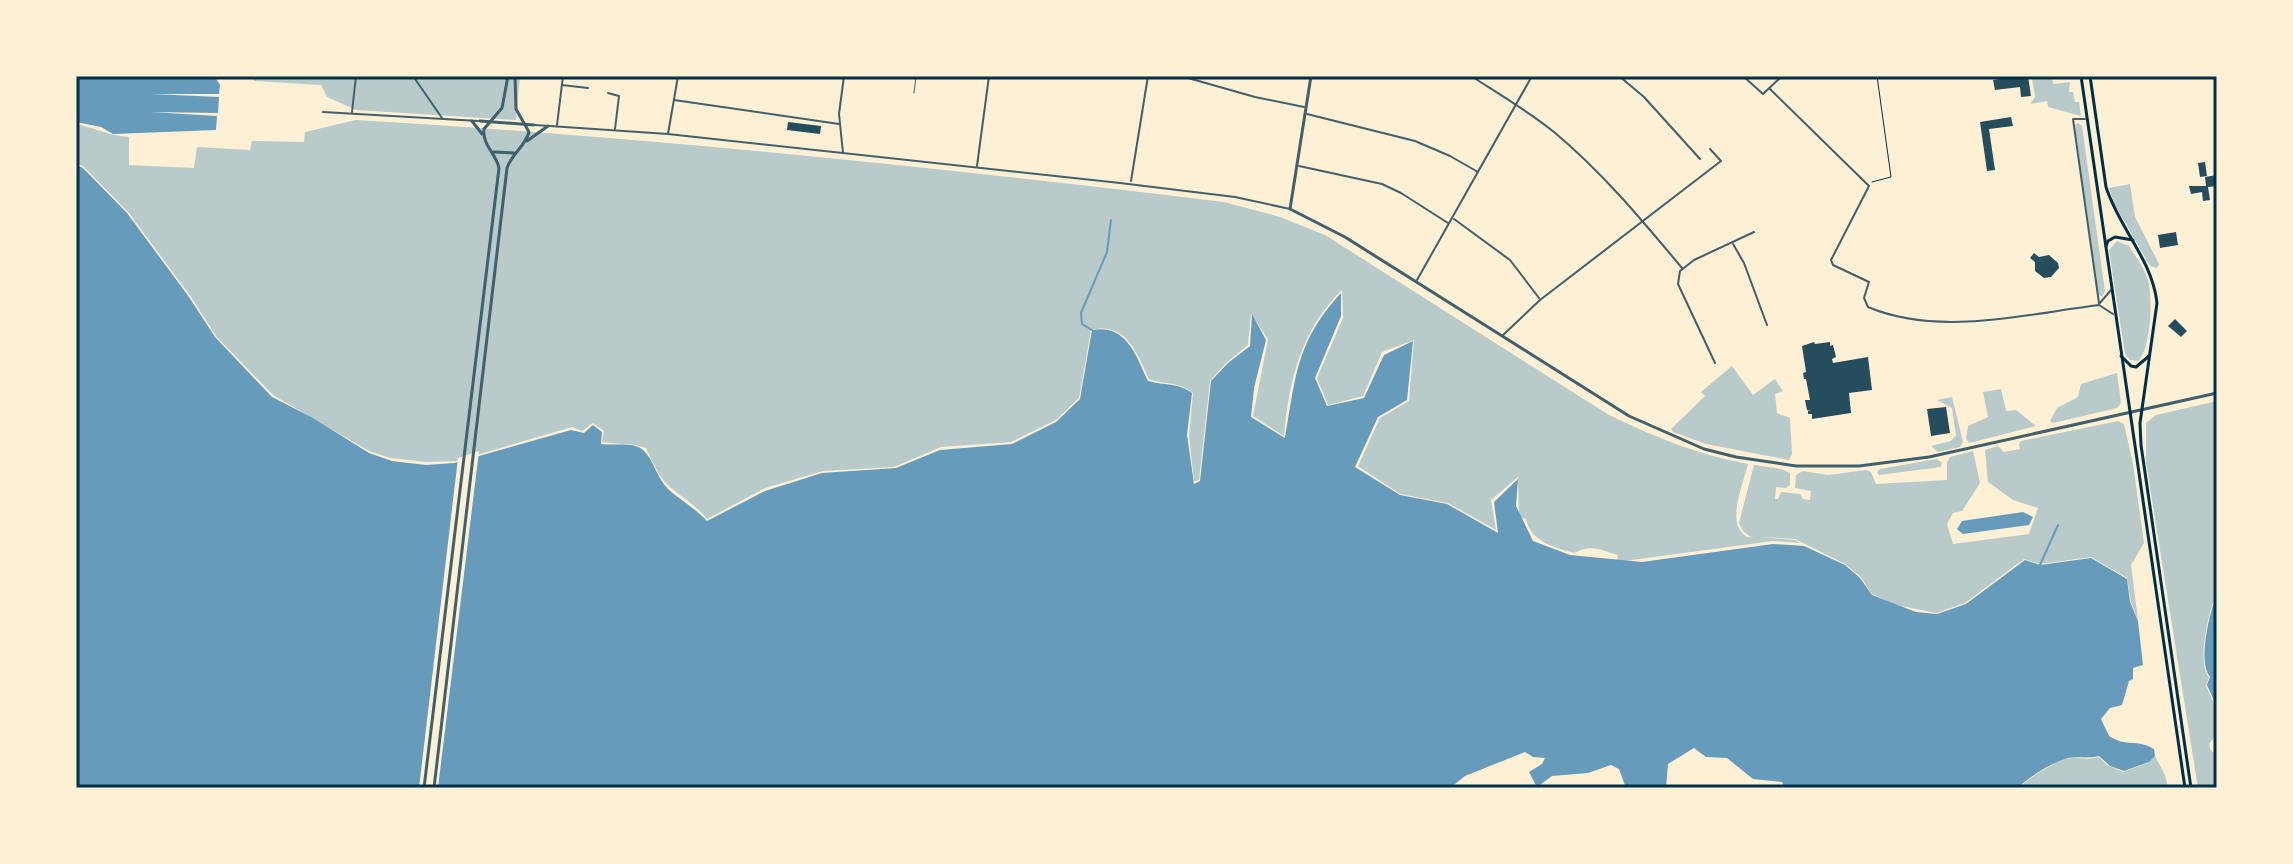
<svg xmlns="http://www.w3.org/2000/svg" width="2293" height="864" viewBox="0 0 2293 864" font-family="Helvetica,sans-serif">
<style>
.green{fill:#b9caca}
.water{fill:#669bbc}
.pier{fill:#fdf0d5}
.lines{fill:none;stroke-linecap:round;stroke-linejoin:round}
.stream{stroke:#669bbc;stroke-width:2}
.building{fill:#264d5e}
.path{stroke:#003049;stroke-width:1}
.service{stroke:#3f606c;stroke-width:1}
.minor{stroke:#3f606c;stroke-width:2}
.tertiary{stroke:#3f606c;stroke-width:3}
.secondary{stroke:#003049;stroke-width:3}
.neatline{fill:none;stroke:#003049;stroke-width:3}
</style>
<rect width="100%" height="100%" fill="#fdf0d5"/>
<g class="green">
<path d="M254 76H520L516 120 356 110 327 97 321 85 254 81Z"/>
<path d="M2029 76H2052L2053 84 2070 82 2069 92H2073L2075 102H2079L2081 116 2048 107 2047 101 2030 104 2035 97 2032 78Z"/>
<path d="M356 120C646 137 935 167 1224 202L1280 217 1325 235 1609 415C1654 437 1699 455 1748 464 1743 485 1725 524 1747 537H1751L1743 531 1739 523 1754 465 1781 469 1790 473V485L1786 488 1776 487 1775 499H1778L1781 492 1800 494 1803 499 1810 500 1811 491 1795 488 1796 475 1803 471 1828 475 1866 470 1871 472 1876 484 1947 480V463L1950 457 1973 451 1980 483 1962 511 1953 513 1947 524 1953 544 2029 534 2038 508 2013 500 1988 482 1985 450 1998 446 2004 452 2020 449 2019 444 2021 441 2118 421 2124 424 2133 464 2144 543 2131 565 2138 620 2131 602 2127 578 2091 557 2040 564 2024 559 1965 603 1936 613 1896 605 1872 594 1861 577 1845 564 1795 539 1761 537 1795 540 1801 543 1773 541 1617 562 1618 555C1603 551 1591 543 1575 553 1555 548 1531 542 1526 519L1519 517 1518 477 1491 500 1496 530 1448 503 1400 494 1358 466 1380 418 1409 401 1414 340 1382 352 1363 396 1328 405 1317 378 1343 318 1342 290C1301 330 1289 380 1284 436L1253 416 1268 339 1251 314 1248 345 1226 363 1210 381 1199 480 1194 481 1189 436 1193 393C1176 380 1168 386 1149 379 1137 353 1126 321 1091 330L1079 398 1056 420 1011 442 941 447 894 467 823 471 765 488 707 519C696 505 684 499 671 488 659 478 653 462 646 448 631 442 618 445 602 442L604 431 593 423 582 431 572 427 456 461 426 462 390 458 369 451 273 395 216 336 191 297 129 213 84 167 76 163V124C95 128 110 136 129 137V165L194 168 197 147 250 150 252 141 304 142 305 132Z"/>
<path d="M2078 123 2082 126 2105 291 2102 297 2098 294 2075 125Z"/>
<path d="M2130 184 2135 217 2159 264 2157 268 2150 266 2114 203 2109 188Z"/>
<path d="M2117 241 2129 246C2136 257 2144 268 2148 280 2153 297 2151 350 2138 361L2130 360 2125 354 2109 250Z"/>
<path d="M1732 366 1753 395 1775 379 1783 391 1775 394 1777 413 1790 418 1792 454 1789 460 1706 444 1673 432 1671 429 1705 396 1701 392Z"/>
<path d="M2117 373 2121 403 2117 408 2053 423 2050 421 2057 408 2078 397 2081 384Z"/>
<path d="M2001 389 2006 411 2016 410 2036 426 1969 443 1966 438 1968 426 1988 417 1983 392Z"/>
<path d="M1952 397 1963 442 1960 447 1938 452 1931 446 1951 441 1956 435 1952 408 1937 400Z"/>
<path d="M2217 401V593C2209 609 2196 663 2209 677L2206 686C2216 706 2224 726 2209 744L2211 751 2217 754V788H2198L2146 462V423L2156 415Z"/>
<path d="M1937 459 1942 463 1941 467 1879 475 1877 472 1880 469Z"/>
<path d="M2155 756 2165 775 2168 788H2018C2030 778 2057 759 2072 758 2082 758 2088 760 2099 757L2107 765 2123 772 2148 763Z"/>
</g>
<g class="water">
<path d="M76 76 215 77 220 85 219 94H152L219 97 218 113 151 112 217 116 216 130 113 134 101 127 76 122Z"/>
<path d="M76 165 83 168 127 213 189 297 215 337 272 397 313 418 369 453 392 461 426 465 454 463 571 430 584 433 593 425 602 432 601 444C614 446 635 441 644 451 654 461 657 478 668 489 680 500 695 508 707 521L765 491 822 473 896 468 940 450 1012 444 1056 422 1080 399 1092 330C1127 324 1136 356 1148 381 1166 386 1177 382 1192 393L1187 435 1194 484 1200 481 1211 381 1228 363 1250 346 1252 314 1266 340 1254 388 1251 417 1285 438C1296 376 1296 342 1341 293V316L1315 378 1327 406 1364 398 1384 355 1413 341 1407 400 1378 417 1355 467 1400 495 1447 504 1498 533 1494 502 1518 479 1516 506 1533 541 1570 555 1642 562 1773 544 1804 546 1845 565 1860 578 1872 595 1916 612 1937 614 1966 604 2025 560 2040 565 2091 558 2127 579 2130 602 2138 621 2143 665 2133 668V679L2129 681 2122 705 2110 708 2101 719 2109 736C2127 748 2135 738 2154 749L2155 756 2149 762 2124 771 2110 766 2099 756C2087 759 2076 756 2068 758 2049 764 2031 776 2017 788H1785L1782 782 1753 779 1727 758 1706 757 1694 748 1668 764 1666 788H1626L1619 769 1611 765 1588 773 1552 776 1537 787 1529 772 1542 764 1545 758 1533 757 1525 752 1465 776 1450 788H76Z"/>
<path d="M2023 512 2033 517 2029 525 1963 534 1957 529 1962 521Z"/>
<path d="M2217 594V707L2207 685 2210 677C2197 662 2210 611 2217 594Z"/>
</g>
<path class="pier" d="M479 451 438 788H419L458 458Z"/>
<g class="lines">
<g class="stream">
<path d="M1092 330 1082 324 1081 313 1107 252 1111 220"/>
<path d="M2040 565 2058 525"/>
</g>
</g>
<g class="building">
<path d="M2018 76H2028L2031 96 2021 97 2020 87 1995 90 1993 80Z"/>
<path d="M2011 117 2013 126 1989 129 1995 170 1987 171 1980 122Z"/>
<path d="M788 122 821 126 820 134 787 130Z"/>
<path d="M2205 162 2207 176 2200 177 2198 163Z"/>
<path d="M2217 175V186L2208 187 2210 200 2203 201 2202 192 2191 194 2189 186H2206L2205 177Z"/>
<path d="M2176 232 2178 245 2160 248 2158 235Z"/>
<path d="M2034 253 2039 257 2049 255 2058 263 2059 268 2051 277 2044 278 2035 271V262L2030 258Z"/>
<path d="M2175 319 2187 331 2181 337 2168 326Z"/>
<path d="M1814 342 1815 344 1830 342V346L1833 345 1836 357 1832 359 1833 363 1868 357 1872 390 1849 393 1851 413 1812 419V414H1808V411H1811L1807 410 1805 400H1810L1806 379H1804L1803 373 1806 372 1802 346Z"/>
<path d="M1946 407 1950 433 1931 436 1927 409Z"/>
</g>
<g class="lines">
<path class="path" d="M1872 182 1891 177 1877 76"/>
<path class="service" d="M914 93 916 76"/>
<g class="minor">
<path d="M413 76 442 118"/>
<path d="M1181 76 1255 97 1304 107"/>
<path d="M1471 76C1499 94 1528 111 1554 132 1602 172 1642 220 1682 268"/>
<path d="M1619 76 1644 97 1700 159"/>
<path d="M1743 76 1763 94 1782 76"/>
<path d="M562 85 588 88"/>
<path d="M1770 89 1869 186 1831 260 1833 265 1869 282 1864 298 1868 307C1939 337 2026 314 2099 305L2113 314"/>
<path d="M608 93 619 96 615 129"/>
<path d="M674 100 839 124"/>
<path d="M323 112 478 121"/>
<path d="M352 112 356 76"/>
<path d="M1307 114 1415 141 1450 156 1478 172"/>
<path d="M2085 119H2073L2099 303"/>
<path d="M535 125 668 134 1120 183 1235 197 1290 209"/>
<path d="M557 125 563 76"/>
<path d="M668 134 678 76"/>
<path d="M843 153 839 114 844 76"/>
<path d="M977 166 989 76"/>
<path d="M1299 166 1382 184 1401 193 1448 223"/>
<path d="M1131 181 1148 76"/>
<path d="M1454 219 1510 260 1539 298"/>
<path d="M1733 244 1744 263 1767 325"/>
<path d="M1417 280 1532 76"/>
<path d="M2099 304 2111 290"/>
<path d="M1502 336 1540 300 1721 161 1710 149"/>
<path d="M1715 363 1678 284 1680 271 1694 260 1754 232"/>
</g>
<g class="tertiary">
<path d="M1311 76 1290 209 1345 237 1629 416 1704 449 1736 457 1796 466H1859L1929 457 2217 393"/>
<path d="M472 121 482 134"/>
<path d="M480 121 534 125"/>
<path d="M527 141 548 126"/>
<path d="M494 152 514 153"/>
<path d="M424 788 499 168C496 153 482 145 484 129L502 108 508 76"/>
<path d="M434 788 507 168C512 153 525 147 529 132L516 109 515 76"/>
</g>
<g class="secondary">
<path d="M2081 76 2185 788"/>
<path d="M2090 76 2106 187C2119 228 2152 259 2157 303L2140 423 2141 445 2191 788"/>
<path d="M2106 246 2108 241 2115 237 2133 240"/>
<path d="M2121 356 2131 366 2136 367 2149 356"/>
</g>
</g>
<rect width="2293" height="864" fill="none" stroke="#fdf0d5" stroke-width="156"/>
<rect x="78" y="78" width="2137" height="708" class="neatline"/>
</svg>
